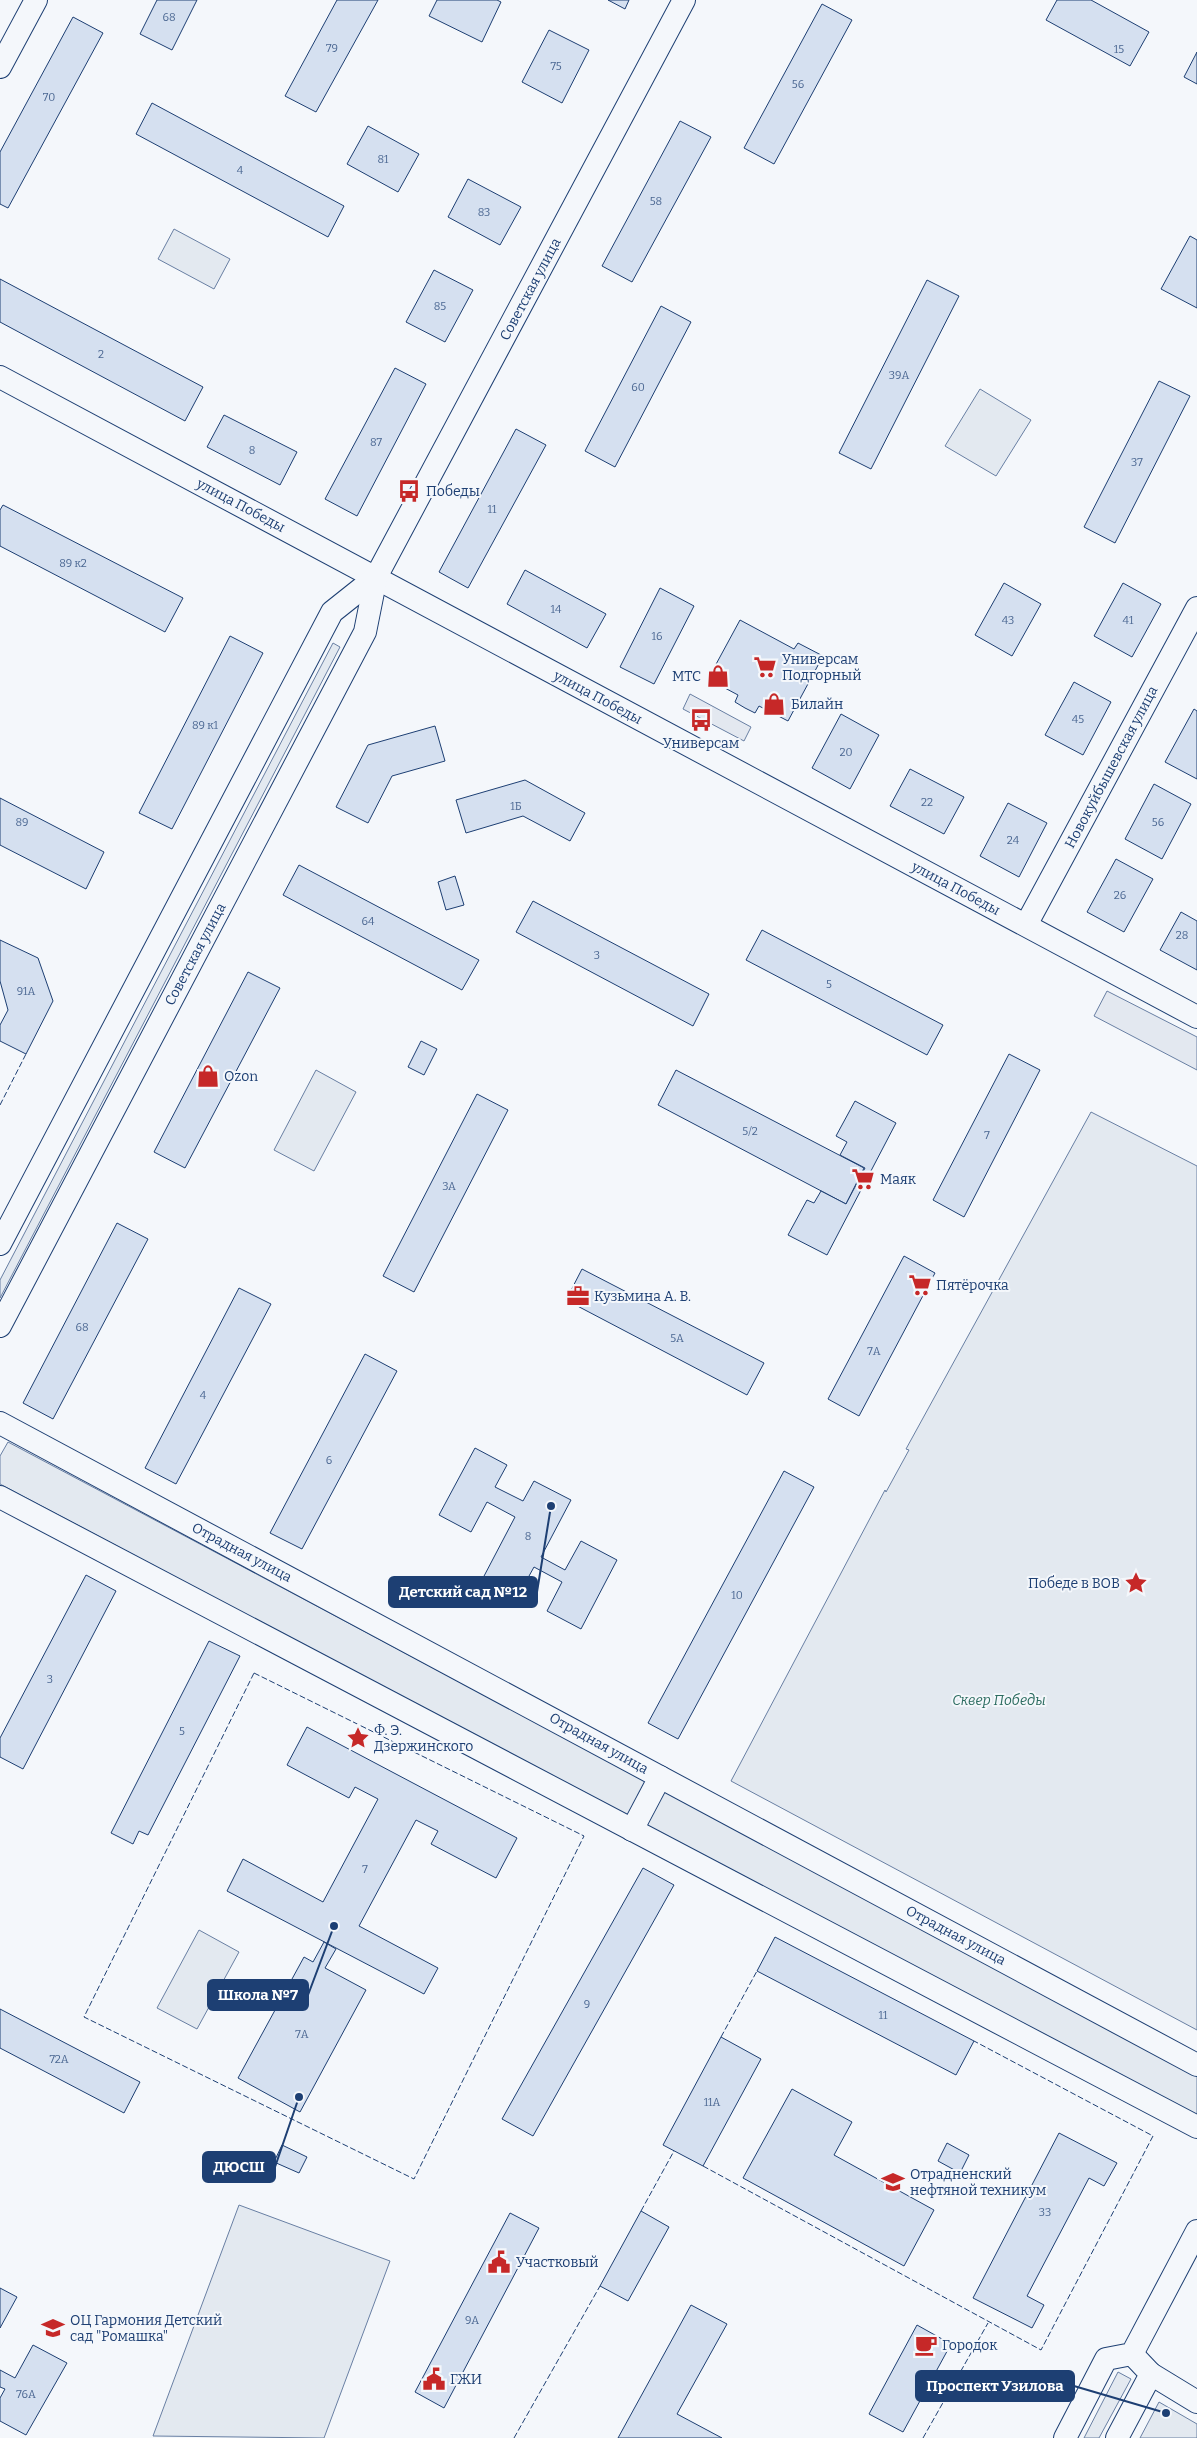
<svg xmlns="http://www.w3.org/2000/svg" width="1197" height="2438" viewBox="0 0 1197 2438" font-family="Bitter,serif">
<style>
.green{fill:#e3e9f0;stroke:#687fa3}
.parking{fill:#e3e8f0;stroke:#687fa3}
.building{fill:#d5e0f0;stroke:#1d3f73}
.lines{fill:none;stroke-linecap:round;stroke-linejoin:round}
.minor-casing{stroke:#1d3f73;stroke-width:24}
.minor{stroke:#f4f7fb;stroke-width:22}
.fence{stroke:#1d3f73;stroke-width:1;stroke-dasharray:6 2.5;stroke-linecap:butt}
.labels{text-anchor:middle;stroke-width:4;stroke-linejoin:round;paint-order:stroke}
.number-label{font-size:11px;fill:#4b6792}
.street-label{font-size:14px;fill:#1d3f73;stroke:#f4f7fb}
.poi-label{font-size:14px;fill:#1d3f73;stroke:#f4f7fb;text-anchor:start}
.park-label{font-size:14px;font-style:italic;fill:#2c6c60;stroke:#f4f7fb}
.leader{fill:none;stroke:#1d3f73;stroke-width:2}
.callout-dot{fill:#1d3f73;stroke:#f4f7fb;stroke-width:2}
.callout{fill:#1d3f73;stroke:#1d3f73;stroke-width:2}
.callout-label{font-size:15px;text-anchor:middle;font-weight:bold;fill:#fff}
</style>
<rect width="100%" height="100%" fill="#f4f7fb"/>
<g class="green">
<path d="M174 229 230 259 214 289 158 259Z"/>
<path d="M980 389 1031 420 996 476 945 446Z"/>
<path d="M333 643 340 647 0 1298V1280Z"/>
<path d="M316 1070 356 1092 314 1171 274 1150Z"/>
<path d="M1091 1112 1197 1166V2030L731 1781 885 1490 886 1492 909 1450 906 1449Z"/>
<path d="M8 1442 1197 2074V2119L0 1484V1456Z"/>
<path d="M199 1930 239 1952 197 2029 157 2008Z"/>
<path d="M239 2205 390 2261 324 2438 153 2436Z"/>
<path d="M1118 2372 1131 2379 1099 2438H1084Z"/>
<path d="M1159 2402 1197 2424V2438H1140Z"/>
</g>
<g class="parking">
<path d="M690 694 751 727 744 741 683 709Z"/>
<path d="M1107 991 1197 1037V1070L1094 1016Z"/>
</g>
<g class="building">
<path d="M157 0H197L172 50 140 34Z"/>
<path d="M337 0H378L316 112 285 96Z"/>
<path d="M437 0H497L501 2 482 42 429 16Z"/>
<path d="M608 0H629L625 9Z"/>
<path d="M1057 0H1091L1149 32 1130 66 1046 20Z"/>
<path d="M822 4 852 20 774 164 744 148Z"/>
<path d="M73 17 103 33 8 208 0 204V152Z"/>
<path d="M549 30 589 50 562 103 522 82Z"/>
<path d="M1197 52V84L1184 77Z"/>
<path d="M152 103 344 206 328 237 136 134Z"/>
<path d="M680 121 711 137 632 282 602 266Z"/>
<path d="M368 126 419 154 398 192 347 164Z"/>
<path d="M468 179 521 207 500 245 448 217Z"/>
<path d="M1190 236 1197 240V308L1161 289Z"/>
<path d="M434 270 473 290 445 342 406 322Z"/>
<path d="M0 279 203 387 185 421 0 322Z"/>
<path d="M927 280 959 296 871 469 839 453Z"/>
<path d="M661 306 691 322 615 467 585 451Z"/>
<path d="M395 368 426 384 357 516 325 499Z"/>
<path d="M1159 381 1190 396 1115 543 1084 527Z"/>
<path d="M224 415 297 452 280 485 207 447Z"/>
<path d="M516 429 546 445 468 588 439 572Z"/>
<path d="M3 505 183 598 165 632 0 546V510Z"/>
<path d="M525 570 606 614 587 648 507 604Z"/>
<path d="M1004 583 1041 604 1012 656 975 635Z"/>
<path d="M1123 583 1161 604 1132 657 1094 636Z"/>
<path d="M660 588 694 606 654 684 620 667Z"/>
<path d="M740 620 794 649 798 643 823 656 788 721 759 706 755 713 745 708 735 702 738 695 708 679Z"/>
<path d="M230 636 263 653 172 829 139 813Z"/>
<path d="M1074 682 1111 702 1083 755 1045 735Z"/>
<path d="M1194 709 1197 711V779L1165 762Z"/>
<path d="M841 714 879 735 850 789 812 768Z"/>
<path d="M435 726 445 761 392 776 368 823 336 807 368 745Z"/>
<path d="M910 769 964 797 944 834 890 806Z"/>
<path d="M525 780 585 813 570 841 523 816 466 833 456 800Z"/>
<path d="M1154 784 1191 804 1162 859 1125 839Z"/>
<path d="M0 798 104 852 86 889 0 845Z"/>
<path d="M1008 803 1047 823 1019 877 980 856Z"/>
<path d="M1116 859 1153 879 1124 932 1087 912Z"/>
<path d="M299 865 479 960 462 990 283 895Z"/>
<path d="M455 876 464 905 446 910 438 882Z"/>
<path d="M533 901 709 994 693 1026 516 932Z"/>
<path d="M1181 912 1197 921V970L1160 950Z"/>
<path d="M762 930 943 1025 927 1055 746 960Z"/>
<path d="M0 940 38 958 53 1001 26 1054 0 1041V1025L8 1010 0 981Z"/>
<path d="M248 972 280 988 185 1168 154 1152Z"/>
<path d="M421 1041 437 1049 424 1075 408 1067Z"/>
<path d="M1009 1054 1040 1070 964 1217 933 1200Z"/>
<path d="M676 1070 864 1168 846 1204 658 1105Z"/>
<path d="M477 1094 508 1110 414 1292 383 1276Z"/>
<path d="M855 1101 896 1123 827 1255 788 1235 807 1200 814 1203 821 1191 846 1204 865 1168 840 1155 847 1142 836 1136Z"/>
<path d="M117 1223 148 1239 53 1419 23 1403Z"/>
<path d="M904 1256 935 1273 859 1416 828 1399Z"/>
<path d="M582 1269 764 1363 747 1395 566 1300Z"/>
<path d="M239 1288 271 1304 176 1484 145 1468Z"/>
<path d="M365 1354 397 1371 302 1549 270 1533Z"/>
<path d="M475 1448 507 1465 495 1487 523 1501 534 1481 571 1500 541 1557 565 1570 581 1541 617 1560 581 1629 547 1611 562 1582 534 1567 518 1596 483 1578 515 1517 487 1502 471 1532 439 1515Z"/>
<path d="M784 1471 814 1487 678 1739 648 1723Z"/>
<path d="M86 1575 116 1591 23 1769 0 1757V1738Z"/>
<path d="M209 1641 240 1656 148 1835 139 1831 133 1844 111 1833Z"/>
<path d="M307 1727 517 1838 496 1878 431 1844 438 1831 416 1820 359 1926 438 1968 424 1994 227 1891 243 1859 323 1902 378 1799 355 1787 349 1798 287 1765Z"/>
<path d="M643 1868 674 1885 533 2136 502 2119Z"/>
<path d="M775 1937 974 2041 956 2075 757 1971Z"/>
<path d="M324 1942 336 1949 325 1968 366 1990 300 2112 238 2078 304 1957 313 1962Z"/>
<path d="M0 2009 140 2082 124 2113 0 2048Z"/>
<path d="M721 2037 761 2059 703 2166 663 2145Z"/>
<path d="M792 2089 852 2122 834 2155 934 2210 904 2266 743 2178Z"/>
<path d="M1059 2133 1117 2163 1104 2186 1089 2178 1027 2296 1044 2305 1032 2328 973 2298Z"/>
<path d="M947 2143 969 2155 960 2173 938 2161Z"/>
<path d="M282 2145 307 2157 299 2173 274 2162Z"/>
<path d="M641 2211 669 2227 628 2301 600 2286Z"/>
<path d="M510 2213 539 2228 444 2408 415 2392Z"/>
<path d="M0 2288 17 2297 0 2328Z"/>
<path d="M691 2305 727 2324 677 2414 722 2438H618Z"/>
<path d="M917 2325 951 2344 903 2432 869 2414Z"/>
<path d="M33 2345 67 2363 26 2435 0 2421V2398L5 2389 0 2387V2370L15 2378Z"/>
</g>
<g class="lines">
<defs>
<g id="minor">
<path d="M0 67 36 0"/>
<path d="M0 377 1197 1017"/>
<path d="M1026 925 1197 608"/>
<path d="M0 1244 332 612 376 577"/>
<path d="M0 1326 365 632 376 577 684 0"/>
<path d="M0 1423 1197 2065"/>
<path d="M0 1497 1197 2127"/>
<path d="M632 1830 660 1777"/>
<path d="M1151 2374 1197 2402"/>
<path d="M1065 2438 1106 2359 1132 2354 1197 2231"/>
<path d="M1117 2438 1151 2374 1132 2354"/>
</g>
</defs>
<use href="#minor" class="minor-casing"/>
<use href="#minor" class="minor"/>
<g class="fence">
<path d="M0 1105 26 1054"/>
<path d="M254 1673 584 1836 414 2179 84 2017Z"/>
<path d="M721 2037 757 1971"/>
<path d="M703 2166 1041 2350 1153 2136 974 2041"/>
<path d="M641 2211 674 2151"/>
<path d="M514 2438 600 2286"/>
<path d="M923 2438 988 2323"/>
</g>
</g>
<defs>
<symbol id="bus-bare" viewBox="-9 -9 18 18"><path d="M-5-6H5V4H4V6H2V4H-2V6H-4V4H-5ZM-3.5-4V0h7V-4ZM-3.5 1.2v1.5H-2V1.2ZM2 1.2v1.5H3.5V1.2Z" fill="#c62828" stroke="#f4f7fb" stroke-width="2.5" paint-order="stroke"/></symbol>
<symbol id="supermarket-bare" viewBox="-9 -9 18 18"><path d="M-6-5.5h2.5l.6 2H6L4.5 2H-2.5L-4.4-4H-6ZM-1.5 3.2a1.3 1.3 0 1 0 .1 0ZM3 3.2a1.3 1.3 0 1 0 .1 0Z" fill="#c62828" stroke="#f4f7fb" stroke-width="2.5" paint-order="stroke"/></symbol>
<symbol id="shop-bare" viewBox="-9 -9 18 18"><path d="M-5-2.5h2.3a2.7 3.5 0 0 1 5.4 0H5L5.5 6h-11ZM-1.5-2.5h3a1.5 2.3 0 0 0-3 0Z" fill="#c62828" stroke="#f4f7fb" stroke-width="2.5" paint-order="stroke"/></symbol>
<symbol id="office-bare" viewBox="-9 -9 18 18"><path d="M-6-3h4V-5.5h4V-3h4V5H-6ZM-1-4.5V-3h2v-1.5ZM-6 0V1H6V0Z" fill="#c62828" stroke="#f4f7fb" stroke-width="2.5" paint-order="stroke"/></symbol>
<symbol id="sight-bare" viewBox="-9 -9 18 18"><path d="M0-6L1.8-2.2L6-1.7L2.9 1.2L3.7 5.4L0 3.3L-3.7 5.4L-2.9 1.2L-6-1.7L-1.8-2.2Z" fill="#c62828" stroke="#f4f7fb" stroke-width="2.5" paint-order="stroke"/></symbol>
<symbol id="university-bare" viewBox="-9 -9 18 18"><path d="M0-5L7-2L0 1L-7-2ZM-4 1L0 2.5L4 1V4Q0 6-4 4Z" fill="#c62828" stroke="#f4f7fb" stroke-width="2.5" paint-order="stroke"/></symbol>
<symbol id="civic-bare" viewBox="-9 -9 18 18"><path d="M-.6-6.5H3V-4.5H.6V-3L4-1V1h2V6H-6V1h2V-1L-.6-3ZM-1.2 2.5V6h2.4V2.5Z" fill="#c62828" stroke="#f4f7fb" stroke-width="2.5" paint-order="stroke"/></symbol>
<symbol id="school-bare" viewBox="-9 -9 18 18"><path d="M0-5L7-2L0 1L-7-2ZM-4 1L0 2.5L4 1V4Q0 6-4 4Z" fill="#c62828" stroke="#f4f7fb" stroke-width="2.5" paint-order="stroke"/></symbol>
<symbol id="cafe-bare" viewBox="-9 -9 18 18"><path d="M-5.5-4.5H6V0H3Q3 3.5 0 3.5H-2.5Q-5.5 3.5-5.5 0ZM3-3.2v2h1.7v-2ZM-6 4.5H4V6H-6Z" fill="#c62828" stroke="#f4f7fb" stroke-width="2.5" paint-order="stroke"/></symbol>
</defs>
<g fill-rule="evenodd">
<use href="#bus-bare" x="393" y="475" width="32" height="32"/>
<use href="#supermarket-bare" x="749" y="651" width="32" height="32"/>
<use href="#shop-bare" x="702" y="660" width="32" height="32"/>
<use href="#shop-bare" x="758" y="688" width="32" height="32"/>
<use href="#bus-bare" x="685" y="704" width="32" height="32"/>
<use href="#shop-bare" x="192" y="1060" width="32" height="32"/>
<use href="#supermarket-bare" x="847" y="1163" width="32" height="32"/>
<use href="#supermarket-bare" x="904" y="1269" width="32" height="32"/>
<use href="#office-bare" x="562" y="1280" width="32" height="32"/>
<use href="#sight-bare" x="1120" y="1567" width="32" height="32"/>
<use href="#sight-bare" x="342" y="1722" width="32" height="32"/>
<use href="#university-bare" x="877" y="2166" width="32" height="32"/>
<use href="#civic-bare" x="483" y="2246" width="32" height="32"/>
<use href="#school-bare" x="37" y="2312" width="32" height="32"/>
<use href="#cafe-bare" x="910" y="2329" width="32" height="32"/>
<use href="#civic-bare" x="418" y="2363" width="32" height="32"/>
</g>
<g class="labels">
<g class="number-label">
<text x="169" y="21">68</text>
<text x="332" y="52">79</text>
<text x="1119" y="53">15</text>
<text x="556" y="70">75</text>
<text x="798" y="88">56</text>
<text x="49" y="101">70</text>
<text x="383" y="163">81</text>
<text x="240" y="174">4</text>
<text x="656" y="205">58</text>
<text x="484" y="216">83</text>
<text x="440" y="310">85</text>
<text x="101" y="358">2</text>
<text x="899" y="379">39А</text>
<text x="638" y="391">60</text>
<text x="376" y="446">87</text>
<text x="252" y="454">8</text>
<text x="1137" y="466">37</text>
<text x="492" y="513">11</text>
<text x="73" y="567">89 к2</text>
<text x="556" y="613">14</text>
<text x="1008" y="624">43</text>
<text x="1128" y="624">41</text>
<text x="657" y="640">16</text>
<text x="1078" y="723">45</text>
<text x="205" y="729">89 к1</text>
<text x="846" y="756">20</text>
<text x="927" y="806">22</text>
<text x="516" y="810">1Б</text>
<text x="22" y="826">89</text>
<text x="1158" y="826">56</text>
<text x="1013" y="844">24</text>
<text x="1120" y="899">26</text>
<text x="368" y="925">64</text>
<text x="1182" y="939">28</text>
<text x="597" y="959">3</text>
<text x="829" y="988">5</text>
<text x="26" y="995">91А</text>
<text x="750" y="1135">5/2</text>
<text x="987" y="1139">7</text>
<text x="449" y="1190">3А</text>
<text x="82" y="1331">68</text>
<text x="677" y="1342">5А</text>
<text x="874" y="1355">7А</text>
<text x="203" y="1399">4</text>
<text x="329" y="1464">6</text>
<text x="528" y="1540">8</text>
<text x="737" y="1599">10</text>
<text x="50" y="1683">3</text>
<text x="182" y="1735">5</text>
<text x="365" y="1873">7</text>
<text x="587" y="2008">9</text>
<text x="883" y="2019">11</text>
<text x="302" y="2038">7А</text>
<text x="59" y="2063">72А</text>
<text x="712" y="2106">11А</text>
<text x="1045" y="2216">33</text>
<text x="472" y="2324">9А</text>
<text x="26" y="2398">76А</text>
</g>
<g class="street-label">
<text transform="translate(530 289) rotate(-62)" y="5">Советская улица</text>
<text transform="translate(241 505) rotate(28)" y="5">улица Победы</text>
<text transform="translate(598 697) rotate(28)" y="5">улица Победы</text>
<text transform="translate(1111 767) rotate(-62)" y="5">Новокуйбышевская улица</text>
<text transform="translate(956 888) rotate(28)" y="5">улица Победы</text>
<text transform="translate(195 954) rotate(-62)" y="5">Советская улица</text>
<text transform="translate(242 1552) rotate(28)" y="5">Отрадная улица</text>
<text transform="translate(599 1743) rotate(29)" y="5">Отрадная улица</text>
<text transform="translate(956 1935) rotate(28)" y="5">Отрадная улица</text>
</g>
<g class="poi-label">
<text x="426" y="496">Победы</text>
<text x="782" y="664">Универсам<tspan x="782" dy="16">Подгорный</tspan></text>
<text x="701" y="681" text-anchor="end">МТС</text>
<text x="791" y="709">Билайн</text>
<text x="701" y="748" text-anchor="middle">Универсам</text>
<text x="224" y="1081">Ozon</text>
<text x="880" y="1184">Маяк</text>
<text x="936" y="1290">Пятёрочка</text>
<text x="594" y="1301">Кузьмина А. В.</text>
<text x="1120" y="1588" text-anchor="end">Победе в ВОВ</text>
<text x="374" y="1735">Ф. Э.<tspan x="374" dy="16">Дзержинского</tspan></text>
<text x="910" y="2179">Отрадненский<tspan x="910" dy="16">нефтяной техникум</tspan></text>
<text x="516" y="2267">Участковый</text>
<text x="70" y="2325">ОЦ Гармония Детский<tspan x="70" dy="16">сад "Ромашка"</tspan></text>
<text x="942" y="2350">Городок</text>
<text x="450" y="2384">ГЖИ</text>
</g>
<g class="park-label">
<text x="999" y="1705">Сквер Победы</text>
</g>
</g>
<path class="leader" d="M551 1506L537 1592M334 1926L308 1995M299 2097L275 2167M1166 2413L1074 2386"/>
<g class="callout-dot">
<circle cx="551" cy="1506" r="5"/>
<circle cx="334" cy="1926" r="5"/>
<circle cx="299" cy="2097" r="5"/>
<circle cx="1166" cy="2413" r="5"/>
</g>
<g class="callout">
<rect x="389" y="1577" width="148" height="30" rx="5"/>
<rect x="208" y="1980" width="100" height="30" rx="5"/>
<rect x="203" y="2152" width="72" height="30" rx="5"/>
<rect x="916" y="2371" width="158" height="30" rx="5"/>
</g>
<g class="callout-label">
<text x="463" y="1597">Детский сад №12</text>
<text x="258" y="2000">Школа №7</text>
<text x="239" y="2172">ДЮСШ</text>
<text x="995" y="2391">Проспект Узилова</text>
</g>
</svg>
